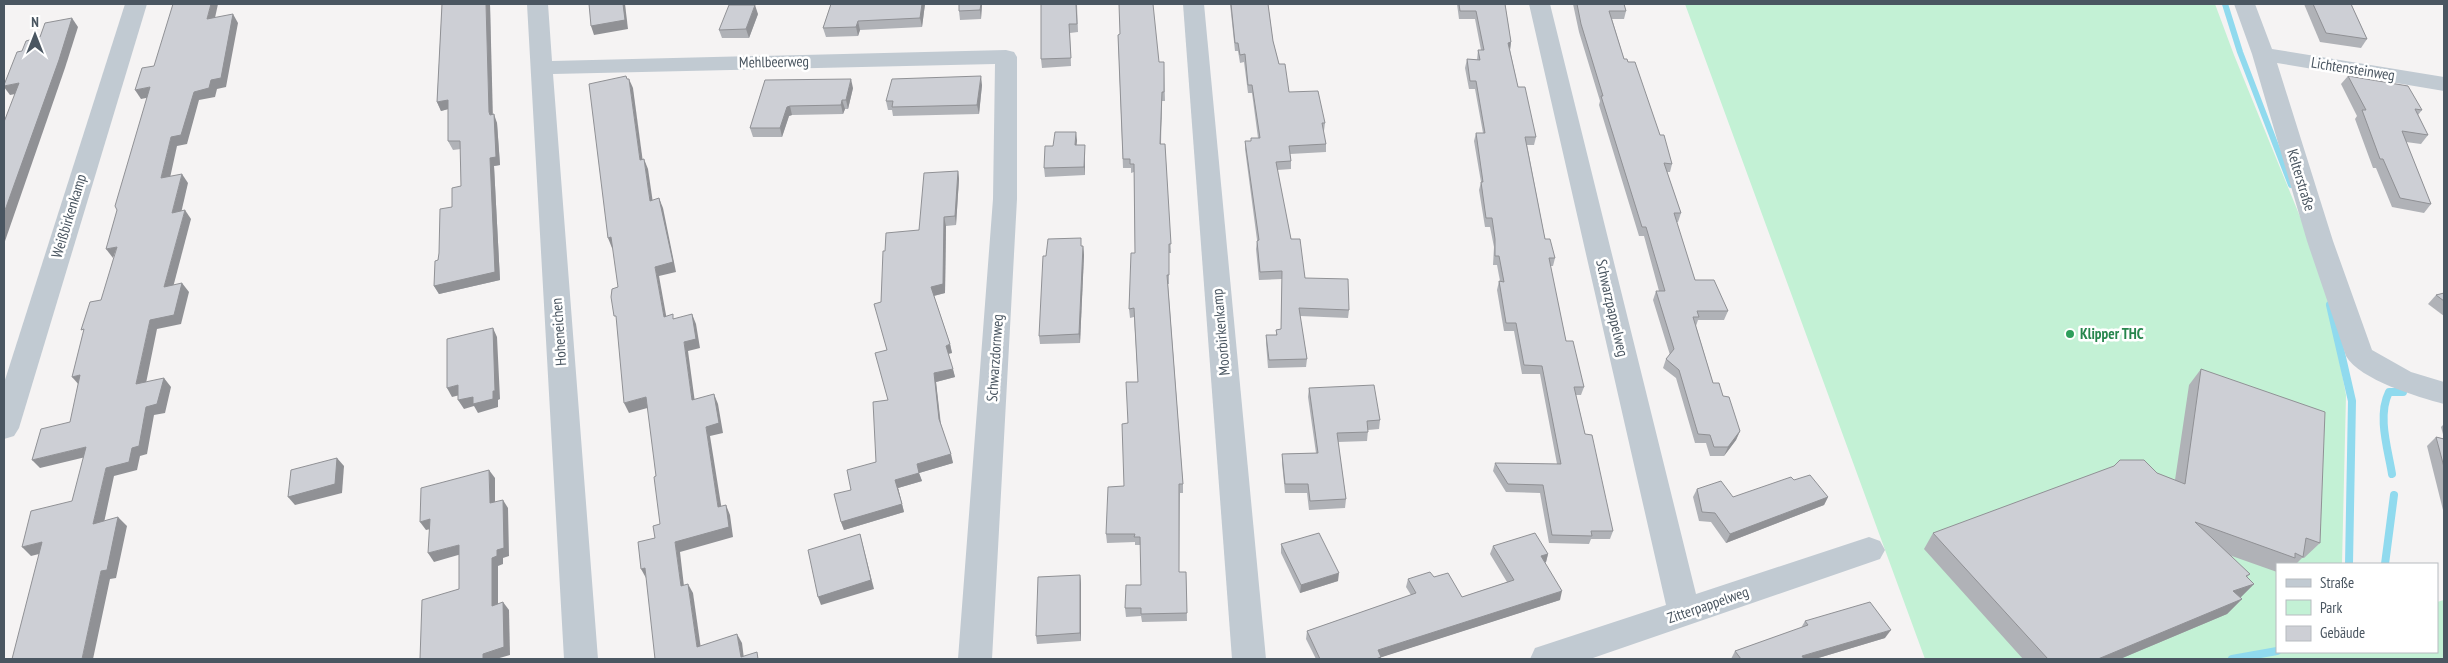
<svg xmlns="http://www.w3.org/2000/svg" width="2448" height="663" viewBox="0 0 2448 663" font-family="'PT Sans Narrow',sans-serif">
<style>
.green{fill:#c3f1d5}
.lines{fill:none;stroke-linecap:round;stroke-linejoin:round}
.stream-far1{stroke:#90daee;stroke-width:6}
.stream{stroke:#90daee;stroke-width:8}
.minor{fill:#c1cad2;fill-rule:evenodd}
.wall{fill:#b0b2b7}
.shaded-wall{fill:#909195}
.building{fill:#cdcfd5;stroke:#909195}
.leisure-dot{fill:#2e9e5b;stroke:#fff;stroke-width:2}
.labels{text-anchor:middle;stroke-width:5;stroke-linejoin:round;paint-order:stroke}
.street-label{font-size:15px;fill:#4a5661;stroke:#fff}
.leisure-label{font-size:15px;font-weight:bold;fill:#27864d;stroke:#fff;text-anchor:start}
</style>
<rect width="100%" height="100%" fill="#f5f3f3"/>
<path class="green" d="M1685 4H2215L2234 55 2323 273 2346 395 2342 564H2277V652H2437V602L2444 600V659H1925Z"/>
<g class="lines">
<path class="stream-far1" d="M2225 4 2240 52 2291 185"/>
<g class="stream">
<path d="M2330 305 2352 401 2349 564"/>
<path d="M2392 474C2388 449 2377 416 2389 392H2403"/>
<path d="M2385 564 2394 495"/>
<path d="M2232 659 2277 651"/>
</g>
<g class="minor">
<path d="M125 4H147L19 428 14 436 4 439V383Z"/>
<path d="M527 4H548L552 61 1006 50 1014 52 1017 57V199L992 659H958L993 199 995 64 553 74 598 659H564Z"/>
<path d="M1183 4H1204L1266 659H1232Z"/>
<path d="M1529 4H1550L1696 594 1869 537 1880 541 1885 550 1880 559 1590 659H1530L1535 648 1666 605Z"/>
<path d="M2234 4H2255L2272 49 2444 77V91L2277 63 2333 241 2372 350 2411 372 2444 382V404C2418 397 2360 380 2346 356L2307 241 2252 54Z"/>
</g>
</g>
<g class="wall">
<path d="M442 4H490L492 115 497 123 500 165 494 166 500 280 439 294 434 286 438 260 452 207 461 186V149L453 150 448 141V109L441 111 437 102Z"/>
<path d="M831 4H925L922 27 860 30 858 36 826 37 823 28Z"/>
<path d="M959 4H982L981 19 960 20 959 11Z"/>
<path d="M1077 4 1078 32 1070 33 1071 66 1042 68 1041 59Z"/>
<path d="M1230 4H1268L1273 41 1279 64 1289 92 1325 123 1324 131H1323L1326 144V152L1290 154 1291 161V169L1277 170 1291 239 1305 278 1349 310 1348 318 1300 316 1307 359 1306 367 1268 368 1266 343V335H1276V330L1281 329 1282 279 1259 280 1256 249 1257 241V240L1245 149V141H1251L1258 138 1252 93H1248L1244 62 1240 63 1238 51H1235Z"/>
<path d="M1457 4H1505L1511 42 1510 50 1518 87 1536 137 1534 145H1527L1545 239 1555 258 1553 266H1550L1566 341 1584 387 1581 395H1576L1585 434 1613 531 1610 539H1591L1589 544 1549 543 1540 493 1506 492 1493 471 1495 463 1557 464 1540 374H1522L1514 331H1504L1497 290 1499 281H1500L1497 265H1493L1494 247 1490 227H1485L1479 190 1481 182 1474 141 1476 133H1483L1475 89H1469L1465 68 1467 59 1477 60 1478 50H1481L1475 19H1459Z"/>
<path d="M1573 4H1624L1626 11 1624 19H1612L1624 59 1628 62 1672 164 1670 172H1667L1681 213 1678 222H1676L1695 280 1728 311 1724 320H1698L1696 326 1713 383 1723 396 1740 431 1736 440 1724 456H1710L1706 443H1695L1676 378 1663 368 1666 359 1670 355 1653 300 1656 291H1659L1644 236H1639L1599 105 1600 101 1579 32Z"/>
<path d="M2304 4H2351L2367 39 2361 48 2320 42Z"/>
<path d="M758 14 749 38H722L719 30Z"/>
<path d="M1118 35 1159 62H1164L1165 101H1162L1161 144H1165L1171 253H1169V284H1168L1183 484V493H1180L1179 572H1186L1187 621 1142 622 1141 616 1126 617 1125 608 1141 585V545H1135V542L1107 543 1106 534 1124 486 1128 423 1138 382 1134 317 1130 318 1129 309 1135 253 1134 172 1131 173V168H1123Z"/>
<path d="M2348 76 2422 110 2418 115 2428 135 2421 144 2406 142 2431 204 2424 213 2392 207 2376 168H2373L2355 119 2357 116 2341 84Z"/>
<path d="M765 80 853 88 848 109H845L843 114 792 115 789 116 782 137H753L750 128Z"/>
<path d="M982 85 979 114 893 116 892 110H888L886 101Z"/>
<path d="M1077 140 1076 145 1085 153V175L1045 177 1044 168 1053 146Z"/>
<path d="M958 171 959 179 956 225 946 226 945 293 934 296 950 344 952 353 948 354 955 377 936 382 941 424 953 463 919 473 922 481 898 488 904 512 844 530 841 522 851 490 876 462 888 400 887 350 881 302 885 251 919 230Z"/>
<path d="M1083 246 1084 255 1080 343 1040 344 1039 336 1046 256Z"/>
<path d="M2444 293V316L2428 304 2436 295Z"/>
<path d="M2201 369 2320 543 2304 558H2302L2296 564H2277V572L2229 555 2250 574 2247 577 2254 584 2240 598 2242 599 2227 614 2120 659H2023L1924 549 1933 533 2157 473 2175 480 2189 385Z"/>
<path d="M1309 388 1380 420 1379 429 1368 430 1367 441 1338 442 1346 499 1345 508 1309 510 1307 493H1285L1282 463V454L1316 453 1308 397Z"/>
<path d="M2444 424V438L2441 427Z"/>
<path d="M2436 437 2444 439V514L2427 446Z"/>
<path d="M1794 480 1828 497 1824 505 1726 543 1711 522 1699 521 1693 497 1697 489 1733 497Z"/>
<path d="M1281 544 1338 581 1300 593 1281 553Z"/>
<path d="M1493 546 1548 554 1546 562 1545 563 1560 600 1381 657V659H1316L1306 639 1307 631 1411 595 1406 587 1408 579 1434 577 1462 597 1507 582 1490 554Z"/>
<path d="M1080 575 1081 584V641L1037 644 1036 636Z"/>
<path d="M1805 621 1885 638 1815 659H1731L1735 651 1801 628Z"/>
</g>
<g class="shaded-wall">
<path d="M211 4H218L213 27 207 19Z"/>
<path d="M486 4H490L493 120 489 112Z"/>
<path d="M623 4H625L628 29 594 35 591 26Z"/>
<path d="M922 4H925L922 27 920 18Z"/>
<path d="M981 4H982L981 19 980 10Z"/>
<path d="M755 5 758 14 749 38 746 29Z"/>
<path d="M233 14 238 23 226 87 217 89 215 97 199 100 187 144 177 146 168 187 161 178 171 137 194 92 211 80Z"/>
<path d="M72 18 78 27 65 68 4 244V213Z"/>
<path d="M858 21 860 30 858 36 856 27Z"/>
<path d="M1511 42 1510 50 1508 43Z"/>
<path d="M981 76 982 85 979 114 977 105Z"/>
<path d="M629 79 633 88 644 170 640 160Z"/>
<path d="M851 79 853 88 848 109 846 100Z"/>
<path d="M19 83 26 92 10 95 4 87V86Z"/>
<path d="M150 87 156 96 141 99 135 90Z"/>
<path d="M1162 92V101L1160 153V144Z"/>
<path d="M448 100 452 108 441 111 437 102Z"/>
<path d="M842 100 845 109 843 114 841 105Z"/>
<path d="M790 106 792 115 789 116 782 137 780 128 787 107Z"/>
<path d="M494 114 497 123 500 165 494 166 500 280 439 294 434 286 490 158Z"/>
<path d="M1076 132 1077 140 1076 153 1075 145Z"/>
<path d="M1085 145V175L1084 167Z"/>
<path d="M644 159 648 169 654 210 650 201Z"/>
<path d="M958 171 959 179 956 225 955 216Z"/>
<path d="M182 174 188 183 179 222 172 213Z"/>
<path d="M659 198 663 208 676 272 659 276 668 326 664 317 655 267Z"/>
<path d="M185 210 191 219 171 295 164 287Z"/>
<path d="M944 217 946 226 945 293 933 296 931 287Z"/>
<path d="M611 237 616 247 612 248 608 238Z"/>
<path d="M1083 246 1084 255 1080 343 1079 334Z"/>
<path d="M117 247 113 258 106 249Z"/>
<path d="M182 283 189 292 181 324 157 329 144 393 136 384 150 320Z"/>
<path d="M692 314 696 324 700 348 688 351 696 410 692 400 684 342Z"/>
<path d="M493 328 497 337 500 399 498 400V407L478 413 474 406 464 409 458 400 493 391Z"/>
<path d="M950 344 952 353 947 354 946 346Z"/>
<path d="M953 369 955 377 936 382 941 428 939 419 934 373Z"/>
<path d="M80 375V386L72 377Z"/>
<path d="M164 378 171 387 165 413 154 415 147 454 140 456 137 470 114 476 102 532 93 524 106 468 146 407Z"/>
<path d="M458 385 464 394 452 397 447 388Z"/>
<path d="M714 394 718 404 723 433 710 436 723 517 718 507 706 427Z"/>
<path d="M646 397 651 407 629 413 624 403Z"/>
<path d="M1740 431 1736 440 1724 456 1728 447Z"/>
<path d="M86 447 94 455 40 468 32 460Z"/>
<path d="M951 454 953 463 919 473 917 464Z"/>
<path d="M337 458 344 466 342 493 295 505 288 497Z"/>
<path d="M489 470 495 478V511L490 503Z"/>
<path d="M919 473 922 481 898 488 904 512 844 530 841 522 895 480Z"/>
<path d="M1828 497 1824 505 1726 543 1730 534Z"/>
<path d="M503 500 508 508 509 556 503 558V564L498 566V614L492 606V558Z"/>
<path d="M726 505 730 515 733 537 680 552 685 595 681 586 675 542Z"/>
<path d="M118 517 127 526 116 578 110 579 93 659H82L101 571Z"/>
<path d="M430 519 435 528 426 530 420 522Z"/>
<path d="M860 534 874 589 821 605 818 597Z"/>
<path d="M42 542 51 551 31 556 22 547Z"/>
<path d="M459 545 465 553 434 562 428 553Z"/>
<path d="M1548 554 1546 562 1538 565 1541 556Z"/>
<path d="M645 568 646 578 641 569Z"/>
<path d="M1339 573 1338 581 1300 593 1301 585Z"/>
<path d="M1080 575 1081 584V641L1080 633Z"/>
<path d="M688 584 693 593 702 656 697 647Z"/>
<path d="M2254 584 2239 599 2233 591Z"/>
<path d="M1562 591 1560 600 1376 659 1378 650Z"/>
<path d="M2242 599 2227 614 2120 659H2098Z"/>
<path d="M503 602 509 610 510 655 496 659H483V654Z"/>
<path d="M1891 630 1885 638 1815 659H1800L1802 656Z"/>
<path d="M737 634 742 643 744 659 741 657Z"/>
</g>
<g class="building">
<path d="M173 4H211L207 19 233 14 221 78 211 80 209 88 194 92 181 135 171 137 161 178 182 174 172 213 185 210 164 287 182 283 174 315 150 320 136 384 164 378 157 404 146 407 139 446 132 448 129 462 106 468 93 524 118 517 107 570 101 571 82 659H12L42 542 22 547 31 511 72 501 86 447 32 460 41 429 70 422 80 375 72 377 84 329 81 330 90 302 101 300 117 247 106 249 117 210 115 206 150 87 135 90 142 68 154 66Z"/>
<path d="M442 4H486L489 112 490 115 494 114 496 157 490 158 495 272 434 286 435 261 438 260 439 253 440 209 452 207V188L461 186 460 141H448V100L437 102Z"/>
<path d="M589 4H623L625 20 591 26Z"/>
<path d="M831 4H922L920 18 858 21 856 27 823 28Z"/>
<path d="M959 4H981L980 10 959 11Z"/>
<path d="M1041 4H1076L1077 24H1069L1071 58 1041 59Z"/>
<path d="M1119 4H1153L1159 62H1164V92H1162L1160 144H1165L1171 244H1169V275H1167L1183 484H1179V572H1186L1187 613 1141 614V608H1125L1126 585H1141L1140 537H1134L1135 534H1106L1108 487 1124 486 1122 424 1128 423 1126 382H1138L1134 308 1129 309 1131 253H1135L1134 164H1130V159H1123L1118 35 1120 34Z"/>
<path d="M1231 4H1268L1273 41 1279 64H1285L1289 92 1318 91 1325 123H1322L1326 144 1289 146 1291 161 1276 162 1291 239H1300L1305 278 1348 279 1349 310 1299 308 1307 359 1269 360 1266 335H1277L1276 330 1281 329 1282 271 1260 272 1257 241 1259 240 1245 141H1251V138H1260L1252 85H1248L1245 54 1240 55 1238 43H1235Z"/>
<path d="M1459 4H1505L1511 42 1508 43 1518 87H1525L1536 137H1525L1545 239H1550L1555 258H1549L1566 341H1573L1584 387H1574L1585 434 1592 435 1613 531H1591L1592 536 1552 535 1543 485 1508 484 1495 463 1561 464 1542 366 1524 365 1516 323H1506L1499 281 1504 282 1499 256H1495V239L1492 218H1486L1481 182H1483L1476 133H1485L1476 81H1470L1467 59 1480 60 1478 50H1484L1476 11H1460Z"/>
<path d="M1577 4H1624L1626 11H1609L1624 59H1627L1628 62H1635L1660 135H1664L1672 164 1664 163 1681 213H1674L1695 280H1714L1728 311H1697L1699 317H1693L1713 383H1719L1723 396 1729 397 1740 431 1728 447H1714L1710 435 1698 434 1679 370 1666 359 1674 349 1656 291H1665L1646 227H1642L1601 96H1603L1581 24Z"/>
<path d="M2313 4H2351L2367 39 2326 33Z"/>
<path d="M729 5H755L746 29 719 30Z"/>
<path d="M72 18 59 60 4 213V122L19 83 4 86V85L17 52 22 51 26 41 40 37 45 23Z"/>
<path d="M626 76 627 79H629L640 160 644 159 650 201 659 198 673 262 655 267 664 317 673 314V319L692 314 696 339 684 342 692 400 714 394 719 423 706 427 718 507 726 505 729 527 675 542 681 586 688 584 697 647 737 634 741 657 757 652 758 659H655L645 568 641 569 638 542 655 538 653 526 660 524 654 477 656 476 646 397 624 403 616 316H614L611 297 612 289 618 287 611 237 608 238 589 84Z"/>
<path d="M981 76 977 105 892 107 893 101H886L892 79Z"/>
<path d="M2348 76 2408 86 2422 110 2415 109 2428 135 2402 131 2431 204 2400 198 2383 159H2380L2362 110H2366Z"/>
<path d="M851 79 846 100H842L841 105 790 106 787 107 780 128H750L765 80Z"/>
<path d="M1055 132H1076L1075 145H1085L1084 167 1044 168 1045 146H1053Z"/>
<path d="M958 171 955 216 944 217 943 284 931 287 950 344 946 346 953 369 934 373 939 419 951 454 917 464 919 473 895 480 902 504 841 522 834 494 851 490 847 470 876 462 873 402 888 400 875 353 887 350 874 304 881 302 883 251H885L886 233 919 230 924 173Z"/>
<path d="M1081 238V246H1083L1079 334 1039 336 1043 256H1046L1048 239Z"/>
<path d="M2444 293V301L2436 295Z"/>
<path d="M493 328 495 391H493V399L473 404V397L458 400V385L447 388V339Z"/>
<path d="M2201 369 2325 412 2320 543 2306 538 2303 557 2295 553V558L2195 522 2250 574 2246 576 2254 584 2233 591 2242 599 2098 659H2048L1933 533 2114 466 2120 460H2144L2157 473 2185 484Z"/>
<path d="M1374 385 1380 420 1367 421 1368 432 1337 433 1346 499 1310 501 1308 484H1285L1282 454 1318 453 1309 388Z"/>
<path d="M2436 437 2444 439V467Z"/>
<path d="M337 458 335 484 288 497 291 470Z"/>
<path d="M489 470 490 503 503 500 504 548 497 550V556L492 558V606L503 602 504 647 483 654V659H420L422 600 459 589V545L428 553 430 519 420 522 421 488Z"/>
<path d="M1810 475 1828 497 1730 534 1715 513 1702 512 1697 489 1721 481 1733 497 1791 477 1794 480Z"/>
<path d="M1319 533 1339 573 1301 585 1281 544Z"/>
<path d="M1535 533 1548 554 1541 556 1562 591 1378 650 1381 657 1376 659H1320L1307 631 1416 593 1408 579 1430 572 1434 577 1448 573 1462 597 1514 580 1493 546Z"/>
<path d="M860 534 871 580 818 597 808 550Z"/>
<path d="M1080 575V633L1036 636 1038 577Z"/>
<path d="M1870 602 1891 630 1802 656 1804 659H1741L1735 651 1808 625 1805 621Z"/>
</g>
<circle class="leisure-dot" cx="2070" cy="334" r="5"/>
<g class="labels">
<g class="street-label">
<text transform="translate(774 62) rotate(-1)" y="5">Mehlbeerweg</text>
<text transform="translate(2353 69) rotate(9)" y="5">Lichtensteinweg</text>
<text transform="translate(2301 180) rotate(73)" y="5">Kelterstraße</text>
<text transform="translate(69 216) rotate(-73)" y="5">Weißbirkenkamp</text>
<text transform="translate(1612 308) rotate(77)" y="5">Schwarzpappelweg</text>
<text transform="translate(559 332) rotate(-94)" y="5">Hoheneichen</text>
<text transform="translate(1221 332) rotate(-95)" y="5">Moorbirkenkamp</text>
<text transform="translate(995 358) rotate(-86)" y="5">Schwarzdornweg</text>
<text transform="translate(1708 605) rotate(-19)" y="5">Zitterpappelweg</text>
</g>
<g class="leisure-label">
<text x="2080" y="339">Klipper THC</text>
</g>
</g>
<rect width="2448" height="663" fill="none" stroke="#4a5661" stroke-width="10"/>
<rect x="2276" y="563" width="162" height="90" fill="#ffffff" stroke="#b7bbc0"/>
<rect x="2286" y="579" width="25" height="8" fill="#c1cad2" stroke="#b7bbc0"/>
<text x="2320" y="588" font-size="15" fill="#4a5661">Straße</text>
<rect x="2286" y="600" width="25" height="15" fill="#c3f1d5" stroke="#b7bbc0"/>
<text x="2320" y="613" font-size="15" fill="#4a5661">Park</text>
<rect x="2286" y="626" width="25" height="15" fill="#cdcfd5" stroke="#b7bbc0"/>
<text x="2320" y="638" font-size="15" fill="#4a5661">Gebäude</text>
<g transform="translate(35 35)" stroke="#ffffff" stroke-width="4" paint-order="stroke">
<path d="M0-4L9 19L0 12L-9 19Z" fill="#4a5661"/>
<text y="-8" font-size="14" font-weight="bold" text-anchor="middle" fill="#4a5661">N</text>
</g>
</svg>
